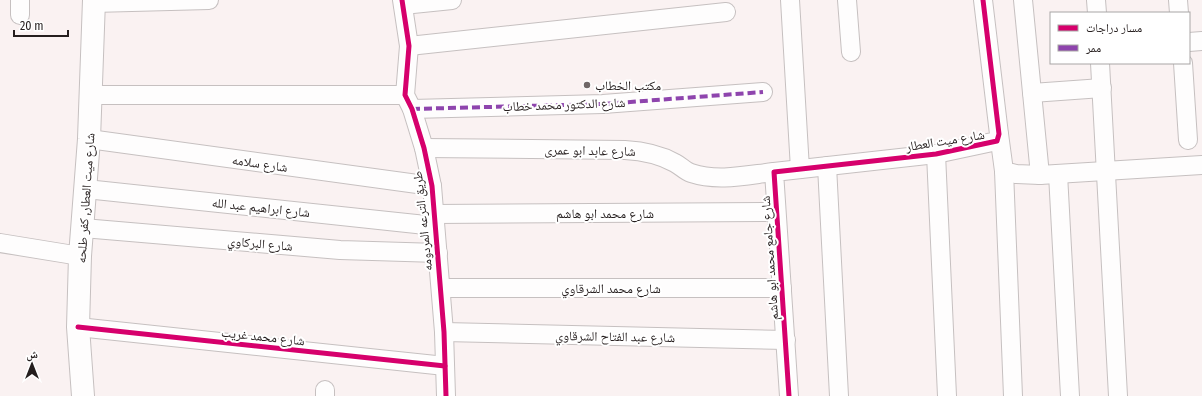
<svg xmlns="http://www.w3.org/2000/svg" width="1202" height="396" viewBox="0 0 1202 396" font-family="'Fira Sans Condensed','Noto Naskh Arabic',sans-serif">
<style>
.lines{fill:none;stroke-linecap:round;stroke-linejoin:round}
.minor-casing{stroke:#c6c0c0;stroke-width:20}
.secondary-casing{stroke:#c6c0c0;stroke-width:24}
.minor{stroke:#fefdfd;stroke-width:18}
.secondary{stroke:#fefdfd;stroke-width:22}
.quiet{stroke:#8e44ad;stroke-width:4;stroke-dasharray:8 4;stroke-linecap:butt}
.cycleway-casing{stroke:#fff;stroke-width:8}
.cycleway{stroke:#d6006c;stroke-width:5}
.poi-dot{fill:#706868;stroke:#fff;stroke-width:1.5}
.labels{text-anchor:middle;stroke-width:4;stroke-linejoin:round;paint-order:stroke}
.poi-label{font-size:13px;fill:#251e1e;stroke:#fff;text-anchor:start}
.street-label{font-size:13px;fill:#251e1e;stroke:#fff}
</style>
<rect width="100%" height="100%" fill="#faf2f2"/>
<g class="lines">
<defs>
<g id="minor">
<path d="M402 0 409 46 405 95 412 109 424 148 432 186 444 332 446 396"/>
<path d="M790 0 800 169"/>
<path d="M847 0 851 52"/>
<path d="M1023 0 1040 175"/>
<path d="M1096 0 1097 13"/>
<path d="M1178 0 1179 13"/>
<path d="M93 3 209 0"/>
<path d="M403 5 452 0"/>
<path d="M20 15V0"/>
<path d="M1189 42 1202 41"/>
<path d="M409 46 726 12"/>
<path d="M1100 63 1118 396"/>
<path d="M1183 63 1188 140"/>
<path d="M1032 93 1102 88"/>
<path d="M90 95H405"/>
<path d="M412 109 603 104 763 92"/>
<path d="M999 134 1004 171 1016 174 1040 175 1202 165"/>
<path d="M89 139 432 186"/>
<path d="M424 148 625 150C643 151 659 154 675 163 681 166 685 171 691 173 718 182 747 175 774 172"/>
<path d="M936 154 947 396"/>
<path d="M827 166 839 396"/>
<path d="M1004 171 1013 396"/>
<path d="M1058 174 1070 396"/>
<path d="M86 189 435 226"/>
<path d="M434 214 776 212"/>
<path d="M83 228 340 250 438 253"/>
<path d="M0 243 80 256"/>
<path d="M441 288H782"/>
<path d="M78 327 445 366"/>
<path d="M444 332 786 340"/>
<path d="M325 396V390"/>
<path d="M789 396 774 172 936 154 997 141 999 134 983 0"/>
</g>
<path id="secondary" d="M83 396 78 327 80 256 89 139 94 0"/>
</defs>
<use href="#minor" class="minor-casing"/>
<use href="#secondary" class="secondary-casing"/>
<use href="#minor" class="minor"/>
<use href="#secondary" class="secondary"/>
<path class="quiet" d="M412 109 603 104 763 92"/>
<defs>
<g id="cycleway">
<path d="M402 0 409 46 405 95 412 109 424 148 432 186 444 332 446 396"/>
<path d="M78 327 445 366"/>
<path d="M789 396 774 172 936 154 997 141 999 134 983 0"/>
</g>
</defs>
<use href="#cycleway" class="cycleway-casing"/>
<use href="#cycleway" class="cycleway"/>
</g>
<circle class="poi-dot" cx="587" cy="85" r="4"/>
<g class="labels">
<g class="poi-label">
<text x="595" y="90">مكتب الخطاب</text>
</g>
<g class="street-label">
<text transform="translate(564 104) rotate(-2)" y="5">شارع الدكتور محمد خطاب</text>
<text transform="translate(945 140) rotate(-9)" y="5">شارع ميت العطار</text>
<text transform="translate(590 150) rotate(1)" y="5">شارع عابد ابو عمرى</text>
<text transform="translate(260 163) rotate(8)" y="5">شارع سلامه</text>
<text transform="translate(85 198) rotate(-86)" y="5">شارع ميت العطار, كفر طلحه</text>
<text transform="translate(261 207) rotate(6)" y="5">شارع ابراهيم عبد الله</text>
<text x="605" y="218">شارع محمد ابو هاشم</text>
<text transform="translate(422 221) rotate(-96)" y="5">طريق الترعه المردومه</text>
<text transform="translate(260 243) rotate(5)" y="5">شارع البركاوي</text>
<text transform="translate(769 258) rotate(-94)" y="5">شارع جامع محمد ابو هاشم</text>
<text x="611" y="293">شارع محمد الشرقاوي</text>
<text transform="translate(263 336) rotate(6)" y="5">شارع محمد غريب</text>
<text transform="translate(615 336) rotate(1)" y="5">شارع عبد الفتاح الشرقاوي</text>
</g>
</g>
<rect x="1050" y="12" width="140" height="52" fill="#ffffff" stroke="#a8a5a5"/>
<rect x="1058" y="25" width="20" height="6" fill="#d6006c" stroke="#a8a5a5"/>
<text x="1086" y="32" font-size="12" fill="#251e1e">مسار دراجات</text>
<rect x="1058" y="45" width="20" height="6" fill="#8e44ad" stroke="#a8a5a5"/>
<text x="1086" y="52" font-size="12" fill="#251e1e">ممر</text>
<g transform="translate(32 364)" stroke="#ffffff" stroke-width="3" paint-order="stroke">
<path d="M0-3L7 15L0 10L-7 15Z" fill="#251e1e"/>
<text y="-6" font-size="11" font-weight="bold" text-anchor="middle" fill="#251e1e">ش</text>
</g>
<path d="M14 30v6h54v-6" fill="none" stroke="#251e1e" stroke-width="2"/>
<text x="20" y="30" font-size="12" fill="#251e1e" stroke="#ffffff" stroke-width="3" paint-order="stroke">20 m</text>
</svg>
